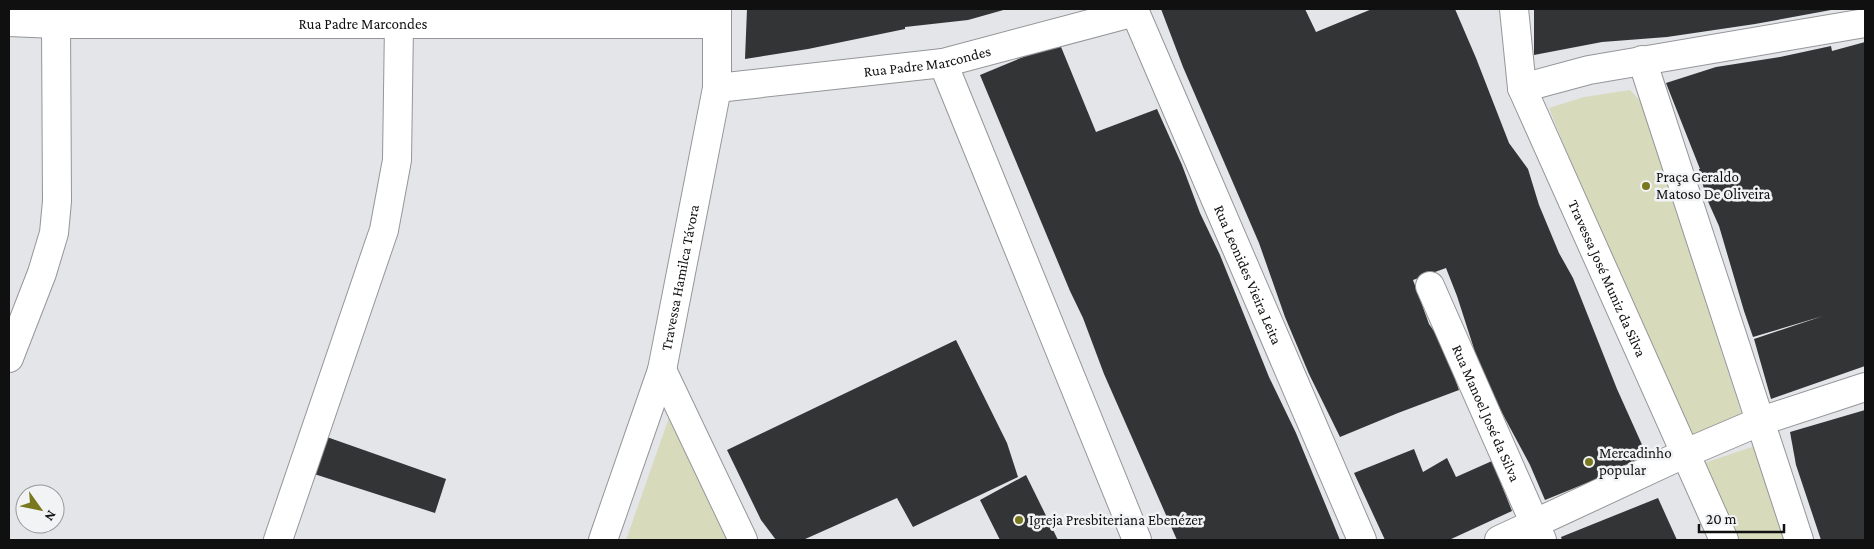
<svg xmlns="http://www.w3.org/2000/svg" width="1874" height="549" viewBox="0 0 1874 549" font-family="'Crimson Pro',serif">
<style>
.green{fill:#d8dabc}
.building{fill:#323436}
.lines{fill:none;stroke-linecap:round;stroke-linejoin:round}
.minor-casing{stroke:#949699;stroke-width:30}
.minor{stroke:#fff;stroke-width:28}
.poi-dot{fill:#79781f;stroke:#f1f3f5;stroke-width:2}
.labels{text-anchor:middle;stroke-width:5;stroke-linejoin:round;paint-order:stroke}
.street-label{font-size:15px;fill:#101011;stroke:#f1f3f5}
.poi-label{font-size:15px;fill:#101011;stroke:#f1f3f5;text-anchor:start}
</style>
<rect width="100%" height="100%" fill="#e3e5e8"/>
<g class="green">
<path d="M1630 90 1642 103 1741 412 1740 425 1686 441 1616 276 1549 108 1584 97Z"/>
<path d="M670 415 729 540H626Z"/>
<path d="M1758 445 1790 540H1733L1698 465Z"/>
</g>
<g class="building">
<path d="M747 9H1007L968 20 905 27V29L808 49 745 59Z"/>
<path d="M1161 9H1305L1316 32 1372 9H1455L1476 58 1509 143 1528 169 1539 205 1559 253 1573 278 1617 389 1648 458 1545 500 1530 465 1500 409 1476 355 1457 296 1446 268 1413 280 1429 324 1443 344 1459 390 1398 413 1340 437 1309 374 1285 317 1259 243 1183 67Z"/>
<path d="M1534 9H1831V10L1755 24 1667 37 1602 42 1534 55Z"/>
<path d="M1059 42 1096 132 1157 109 1182 165 1200 213 1220 255 1269 377 1296 433 1340 540H1177L1104 374 1083 318 1070 291 980 75Z"/>
<path d="M1865 42V366L1771 399 1754 339 1823 316 1753 337 1744 311 1719 226 1706 197 1699 169H1700L1666 83 1716 67 1780 57 1831 46 1832 51Z"/>
<path d="M956 340 1007 443 1018 477 913 527 897 498 803 540H776L761 520 727 450Z"/>
<path d="M1865 410V540H1821L1796 465 1790 432Z"/>
<path d="M324 436 446 479 435 513 308 472Z"/>
<path d="M1414 449 1423 472 1447 458 1456 477 1492 461 1512 511 1449 540H1385L1354 473Z"/>
<path d="M1026 475 1058 540H1000L980 500Z"/>
<path d="M1658 498 1677 540H1562L1561 537Z"/>
</g>
<g class="lines">
<defs>
<g id="minor">
<path id="s1" d="M1135 9V12L1362 540"/>
<path id="s2" d="M1514 9 1522 88 1724 540"/>
<path id="s3" d="M9 22 56 24H717"/>
<path d="M1642 60 1799 540"/>
<path d="M943 63 1137 540"/>
<path id="s4" d="M717 88 943 63 1135 12"/>
<path d="M1522 88 1589 70 1865 23"/>
<path id="s5" d="M1430 286 1542 540"/>
<path d="M9 358 42 273 54 233 57 201 56 24"/>
<path d="M662 370 743 540"/>
<path d="M278 540 384 230 397 160 399 24"/>
<path id="s6" d="M603 540 662 370 717 88V9"/>
<path d="M1499 540 1686 453 1761 421 1865 387"/>
</g>
</defs>
<use href="#minor" class="minor-casing"/>
<use href="#minor" class="minor"/>
</g>
<g class="poi-dot">
<circle cx="1646" cy="186" r="5"/>
<circle cx="1589" cy="462" r="5"/>
<circle cx="1019" cy="520" r="5"/>
</g>
<g class="labels">
<g class="street-label">
<text dy="5" stroke="none"><textPath href="#s3" startOffset="354">Rua Padre Marcondes</textPath></text>
<text dy="5" stroke="none"><textPath href="#s4" startOffset="212">Rua Padre Marcondes</textPath></text>
<text dy="5" stroke="none"><textPath href="#s1" startOffset="289">Rua Leonides Vieira Leita</textPath></text>
<text dy="5" stroke="none"><textPath href="#s6" startOffset="274">Travessa Hamilca Távora</textPath></text>
<text dy="5" stroke="none"><textPath href="#s2" startOffset="288">Travessa José Muniz da Silva</textPath></text>
<text dy="5" stroke="none"><textPath href="#s5" startOffset="139">Rua Manoel José da Silva</textPath></text>
</g>
<g class="poi-label">
<text x="1656" y="182">Praça Geraldo<tspan x="1656" dy="17">Matoso De Oliveira</tspan></text>
<text x="1599" y="458">Mercadinho<tspan x="1599" dy="17">popular</tspan></text>
<text x="1029" y="525">Igreja Presbiteriana Ebenézer</text>
</g>
</g>
<rect width="1874" height="549" fill="none" stroke="#101011" stroke-width="20"/>
<g transform="translate(40 509) rotate(123)"><circle r="24" fill="#f1f3f5" stroke="#97989a"/>
<path d="M0-4L9 19L0 12L-9 19Z" fill="#79781f"/>
<text y="-8" font-size="14" font-weight="bold" text-anchor="middle" fill="#101011">N</text>
</g>
<path d="M1699 524v8h85v-8" fill="none" stroke="#101011" stroke-width="2.5"/>
<text x="1706" y="524" font-size="15" fill="#101011" stroke="#f1f3f5" stroke-width="4" paint-order="stroke">20 m</text>
</svg>
